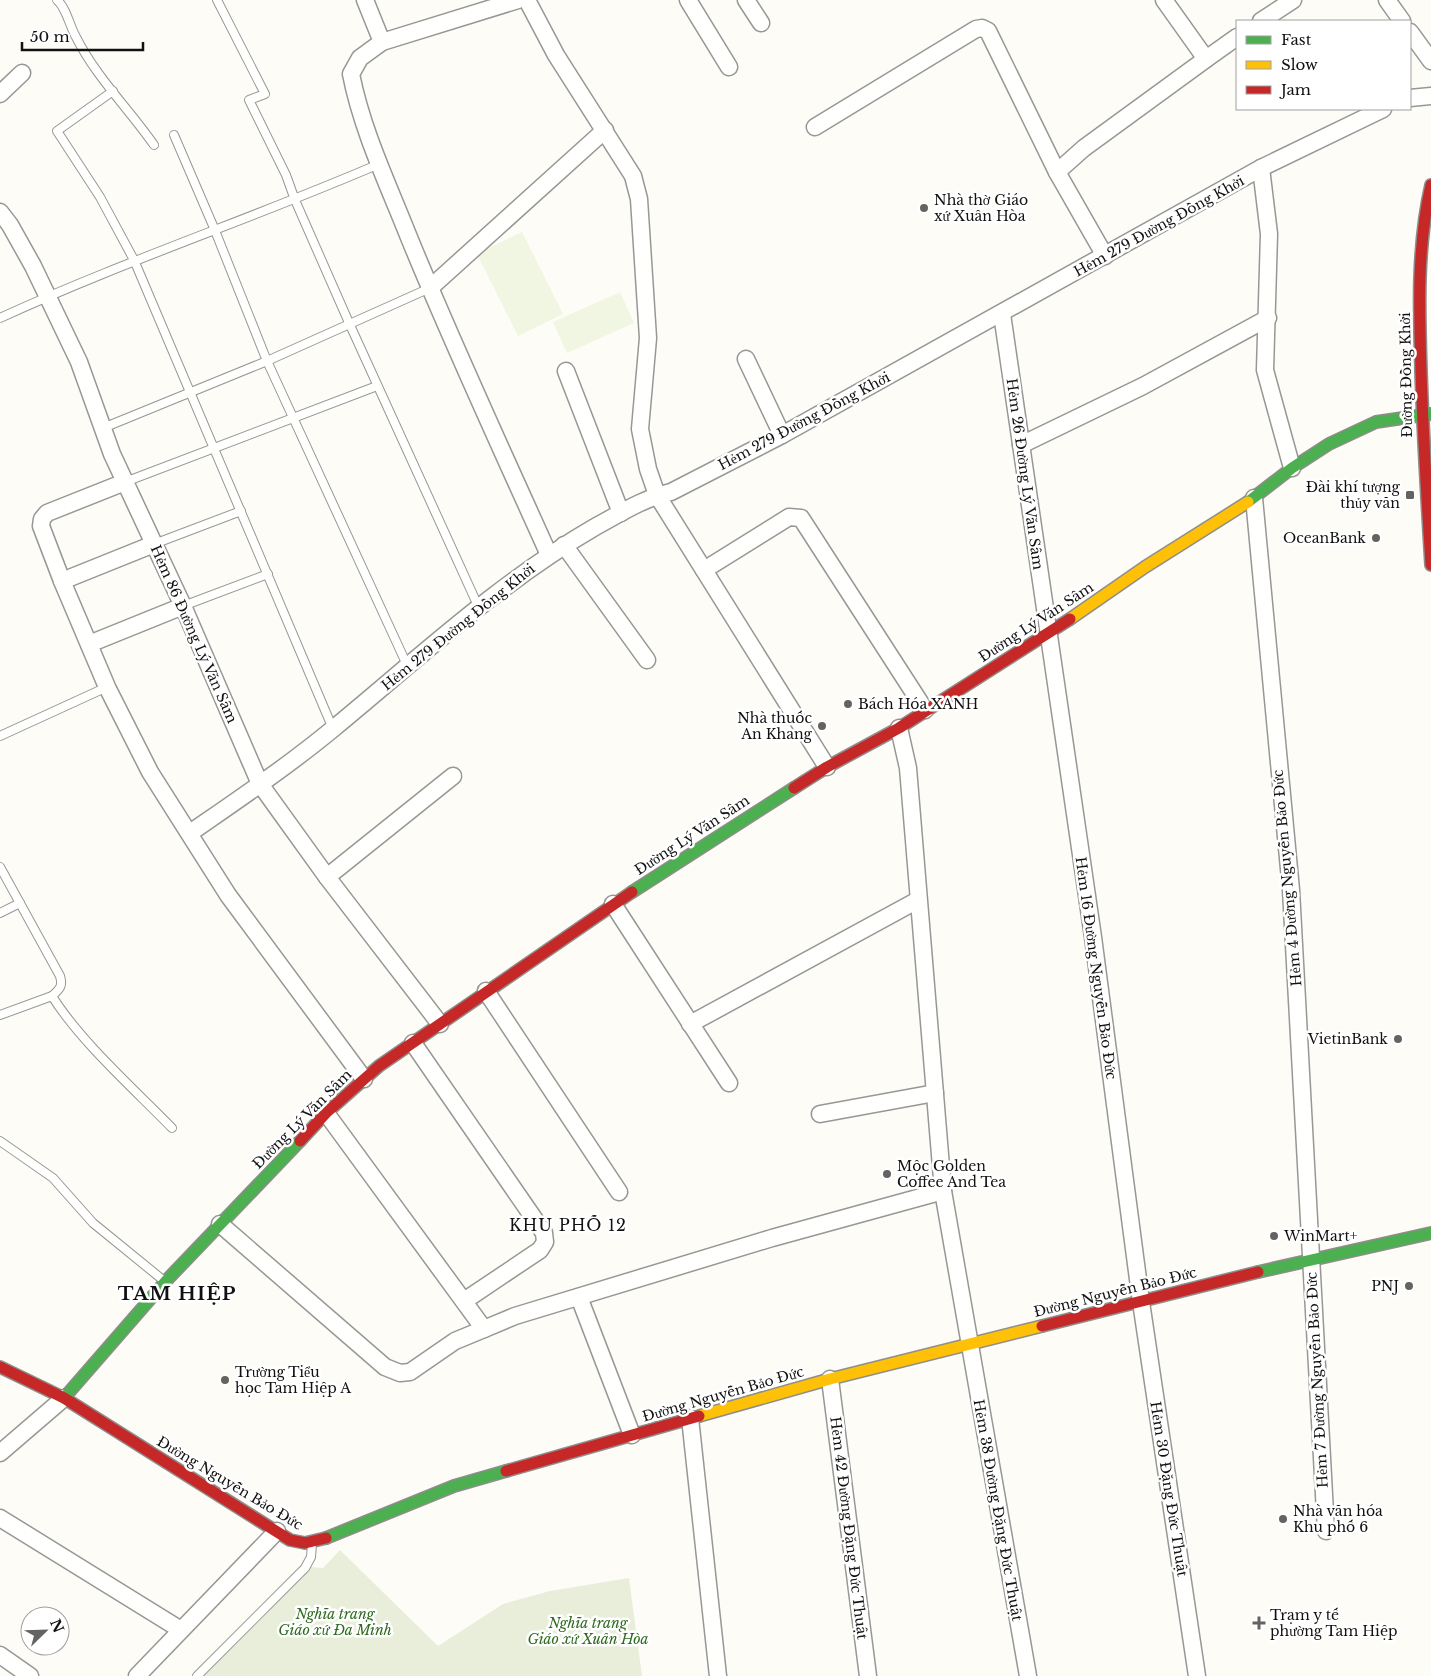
<svg xmlns="http://www.w3.org/2000/svg" width="1431" height="1676" viewBox="0 0 1431 1676" font-family="'Libre Baskerville',serif">
<style>
.cemetery{fill:#e9eedb}
.pitch{fill:#f0f6e1}
.lines{fill:none;stroke-linecap:round;stroke-linejoin:round}
.lane-casing{stroke:#979795;stroke-width:10}
.street-casing{stroke:#979795;stroke-width:19}
.fast-casing{stroke:#8e8d8b;stroke-width:14}
.slow-casing{stroke:#8e8d8b;stroke-width:14}
.jam-casing{stroke:#8e8d8b;stroke-width:14}
.lane{stroke:#fffffe;stroke-width:8}
.street{stroke:#fffffe;stroke-width:16}
.fast{stroke:#4caf50;stroke-width:11}
.slow{stroke:#ffc107;stroke-width:11}
.jam{stroke:#c62828;stroke-width:11}
.poi-dot{fill:#646362;stroke:#fff;stroke-width:2}
.labels{text-anchor:middle;stroke-width:5;stroke-linejoin:round;paint-order:stroke}
.poi-label{font-size:14px;fill:#111;stroke:#fff;text-anchor:start}
.street-label{font-size:14px;fill:#111;stroke:#fff}
.park-label{font-size:14px;font-style:italic;fill:#2f6b1f;stroke:#fff}
.quarter-label{font-size:16px;letter-spacing:1px;fill:#111;stroke:#fff}
.district-label{font-size:19px;font-weight:bold;letter-spacing:1px;fill:#111;stroke:#fff}
</style>
<rect width="100%" height="100%" fill="#fdfcf7"/>
<path class="cemetery" d="M340 1550 438 1646 503 1604 550 1591 629 1578 642 1676H202L311 1567 323 1568Z"/>
<g class="pitch">
<path d="M522 232 563 314 518 336 477 254Z"/>
<path d="M620 292 634 323 567 353 553 322Z"/>
</g>
<g class="lines">
<defs>
<g id="lane">
<path d="M57 0C66 7 70 27 76 37 96 77 129 109 154 145"/>
<path d="M217 0 265 94 249 100 286 175 295 200 350 325 479 608"/>
<path d="M113 91 57 131 100 197 134 260 333 729"/>
<path d="M174 135 214 228 267 361 407 665"/>
<path d="M0 318C124 261 254 218 379 164"/>
<path d="M103 428 267 361 430 288"/>
<path d="M125 482 377 386"/>
<path d="M154 544 241 511"/>
<path d="M183 606 268 574"/>
<path d="M0 736 107 687"/>
<path d="M0 867 60 976C63 986 60 989 52 996 80 1041 134 1089 172 1128"/>
<path d="M0 913 20 903"/>
<path d="M0 1015 52 996"/>
<path d="M0 1141 53 1178 93 1223 163 1280"/>
<path d="M197 1676 305 1568 311 1557 312 1544"/>
</g>
<g id="street">
<path d="M365 0 382 42"/>
<path d="M518 0 382 42 360 58 351 74C362 130 387 182 408 235 452 343 501 448 549 555"/>
<path d="M527 0 556 55 633 176 639 199 648 338 640 429 648 469 657 495 827 767"/>
<path d="M688 0 729 67"/>
<path d="M746 0 761 23"/>
<path d="M1164 0 1206 59 1237 37"/>
<path d="M1387 0 1402 21"/>
<path d="M1261 21 1293 0"/>
<path d="M1410 32 1431 61"/>
<path d="M0 94 22 73"/>
<path d="M1410 98 1431 96"/>
<path d="M815 127 976 29 982 28 988 31 1057 172 1105 256"/>
<path d="M1261 168 1269 234 1265 370 1292 468"/>
<path d="M1057 172 1084 148 1206 59"/>
<path d="M0 212 10 225 33 266 79 362 112 454 183 606 260 784 327 877 440 1024"/>
<path d="M430 288 605 130"/>
<path d="M1002 314 1093 937 1141 1302 1197 1676"/>
<path d="M746 359 782 435"/>
<path d="M566 371 621 513"/>
<path d="M1021 445 1143 386 1268 318"/>
<path d="M125 482 47 513 42 519 41 526 62 581 107 687 150 772 228 895 364 1079"/>
<path d="M1254 498 1291 890 1326 1531"/>
<path d="M564 545 647 660"/>
<path d="M704 570 789 517 801 518 925 710"/>
<path d="M62 581 154 544"/>
<path d="M89 644 183 606"/>
<path d="M899 728 908 768 943 1191 1028 1676"/>
<path d="M190 833C239 799 288 766 334 728 419 658 500 582 595 527 619 514 644 498 671 492L782 435 1261 168 1383 109"/>
<path d="M327 877 453 776"/>
<path d="M613 904 729 1083"/>
<path d="M486 991 619 1192"/>
<path d="M690 1024 918 900"/>
<path d="M413 1043 544 1233 545 1242 540 1250 464 1301"/>
<path d="M326 1113 484 1329 515 1316 772 1238 943 1191"/>
<path d="M820 1114 935 1093"/>
<path d="M220 1224 385 1367 400 1373 410 1372 455 1341 484 1329"/>
<path d="M579 1297 632 1435"/>
<path d="M830 1379 868 1676"/>
<path d="M690 1418 718 1676"/>
<path d="M0 1453 64 1398"/>
<path d="M0 1518 181 1630"/>
<path d="M0 1655 30 1676"/>
<path d="M137 1676 277 1531"/>
</g>
<g id="fast">
<path d="M1248 502 1292 468 1329 444 1376 422 1431 414"/>
<path d="M632 892 794 788"/>
<path d="M1258 1272 1431 1233"/>
<path d="M64 1398 165 1282 300 1141"/>
<path d="M326 1538 454 1486 506 1471"/>
</g>
<g id="slow">
<path d="M1070 619 1145 567 1248 502"/>
<path d="M699 1416 830 1379 1042 1326"/>
</g>
<g id="jam">
<path d="M1431 185C1417 246 1419 308 1421 371 1423 436 1427 500 1431 565"/>
<path d="M794 788 827 767 899 728 1070 619"/>
<path d="M300 1141 326 1113 379 1066 632 892"/>
<path d="M1042 1326 1258 1272"/>
<path d="M0 1367 64 1398 290 1540 305 1543 326 1538"/>
<path d="M506 1471 699 1416"/>
</g>
</defs>
<use href="#lane" class="lane-casing"/>
<use href="#street" class="street-casing"/>
<use href="#fast" class="fast-casing"/>
<use href="#slow" class="slow-casing"/>
<use href="#jam" class="jam-casing"/>
<use href="#lane" class="lane"/>
<use href="#street" class="street"/>
<use href="#fast" class="fast"/>
<use href="#slow" class="slow"/>
<use href="#jam" class="jam"/>
</g>
<g class="poi-dot">
<circle cx="924" cy="208" r="5"/>
<rect x="1405" y="490" width="10" height="10" rx="2.5"/>
<circle cx="1376" cy="538" r="5"/>
<circle cx="848" cy="704" r="5"/>
<circle cx="822" cy="726" r="5"/>
<circle cx="1398" cy="1039" r="5"/>
<circle cx="887" cy="1174" r="5"/>
<circle cx="1274" cy="1236" r="5"/>
<circle cx="1409" cy="1286" r="5"/>
<circle cx="225" cy="1380" r="5"/>
<circle cx="1283" cy="1519" r="5"/>
<path d="M1256.5 1615.5h5v5h5v5h-5v5h-5v-5h-5v-5h5z"/>
</g>
<g class="labels">
<g class="poi-label">
<text x="934" y="205">Nhà thờ Giáo<tspan x="934" dy="16">xứ Xuân Hòa</tspan></text>
<text x="1400" y="492" text-anchor="end">Đài khí tượng<tspan x="1400" dy="16">thủy văn</tspan></text>
<text x="1366" y="543" text-anchor="end">OceanBank</text>
<text x="858" y="709">Bách Hóa XANH</text>
<text x="812" y="723" text-anchor="end">Nhà thuốc<tspan x="812" dy="16">An Khang</tspan></text>
<text x="1388" y="1044" text-anchor="end">VietinBank</text>
<text x="897" y="1171">Mộc Golden<tspan x="897" dy="16">Coffee And Tea</tspan></text>
<text x="1284" y="1241">WinMart+</text>
<text x="1399" y="1291" text-anchor="end">PNJ</text>
<text x="235" y="1377">Trường Tiểu<tspan x="235" dy="16">học Tam Hiệp A</tspan></text>
<text x="1293" y="1516">Nhà văn hóa<tspan x="1293" dy="16">Khu phố 6</tspan></text>
<text x="1270" y="1620">Trạm y tế<tspan x="1270" dy="16">phường Tam Hiệp</tspan></text>
</g>
<g class="street-label">
<text transform="translate(1159 226) rotate(-29)" y="5">Hẻm 279 Đường Đồng Khởi</text>
<text transform="translate(1406 375) rotate(-91)" y="5">Đường Đồng Khởi</text>
<text transform="translate(804 421) rotate(-28)" y="5">Hẻm 279 Đường Đồng Khởi</text>
<text transform="translate(1025 474) rotate(82)" y="5">Hẻm 26 Đường Lý Văn Sâm</text>
<text transform="translate(1036 622) rotate(-33)" y="5">Đường Lý Văn Sâm</text>
<text transform="translate(458 627) rotate(-39)" y="5">Hẻm 279 Đường Đồng Khởi</text>
<text transform="translate(194 634) rotate(66)" y="5">Hẻm 86 Đường Lý Văn Sâm</text>
<text transform="translate(692 835) rotate(-33)" y="5">Đường Lý Văn Sâm</text>
<text transform="translate(1287 878) rotate(-95)" y="5">Hẻm 4 Đường Nguyễn Bảo Đức</text>
<text transform="translate(1096 968) rotate(82)" y="5">Hẻm 16 Đường Nguyễn Bảo Đức</text>
<text transform="translate(302 1119) rotate(-45)" y="5">Đường Lý Văn Sâm</text>
<text transform="translate(1115 1292) rotate(-14)" y="5">Đường Nguyễn Bảo Đức</text>
<text transform="translate(1317 1380) rotate(-93)" y="5">Hẻm 7 Đường Nguyễn Bảo Đức</text>
<text transform="translate(723 1394) rotate(-16)" y="5">Đường Nguyễn Bảo Đức</text>
<text transform="translate(230 1483) rotate(31)" y="5">Đường Nguyễn Bảo Đức</text>
<text transform="translate(1169 1489) rotate(81)" y="5">Hẻm 30 Đặng Đức Thuật</text>
<text transform="translate(998 1510) rotate(80)" y="5">Hẻm 38 Đường Đặng Đức Thuật</text>
<text transform="translate(849 1528) rotate(83)" y="5">Hẻm 42 Đường Đặng Đức Thuật</text>
</g>
<g class="park-label">
<text x="335" y="1619">Nghĩa trang<tspan x="335" dy="16">Giáo xứ Đa Minh</tspan></text>
<text x="588" y="1628">Nghĩa trang<tspan x="588" dy="16">Giáo xứ Xuân Hòa</tspan></text>
</g>
<g class="quarter-label">
<text x="568" y="1231">KHU PHỐ 12</text>
</g>
<g class="district-label">
<text x="177" y="1300">TAM HIỆP</text>
</g>
</g>
<rect x="1236" y="20" width="175" height="90" fill="#ffffff" stroke="#a0a0a0"/>
<rect x="1246" y="36" width="25" height="8" fill="#4caf50" stroke="#a0a0a0"/>
<text x="1281" y="45" font-size="15" fill="#111111">Fast</text>
<rect x="1246" y="61" width="25" height="8" fill="#ffc107" stroke="#a0a0a0"/>
<text x="1281" y="70" font-size="15" fill="#111111">Slow</text>
<rect x="1246" y="86" width="25" height="8" fill="#c62828" stroke="#a0a0a0"/>
<text x="1281" y="95" font-size="15" fill="#111111">Jam</text>
<g transform="translate(45 1631) rotate(67)"><circle r="24" fill="#ffffff" stroke="#a0a0a0"/>
<path d="M0-4L9 19L0 12L-9 19Z" fill="#646362"/>
<text y="-8" font-size="14" font-weight="bold" text-anchor="middle" fill="#111111">N</text>
</g>
<path d="M22 42v8h121v-8" fill="none" stroke="#111111" stroke-width="2.5"/>
<text x="30" y="42" font-size="15" fill="#111111" stroke="#ffffff" stroke-width="4" paint-order="stroke">50 m</text>
</svg>
